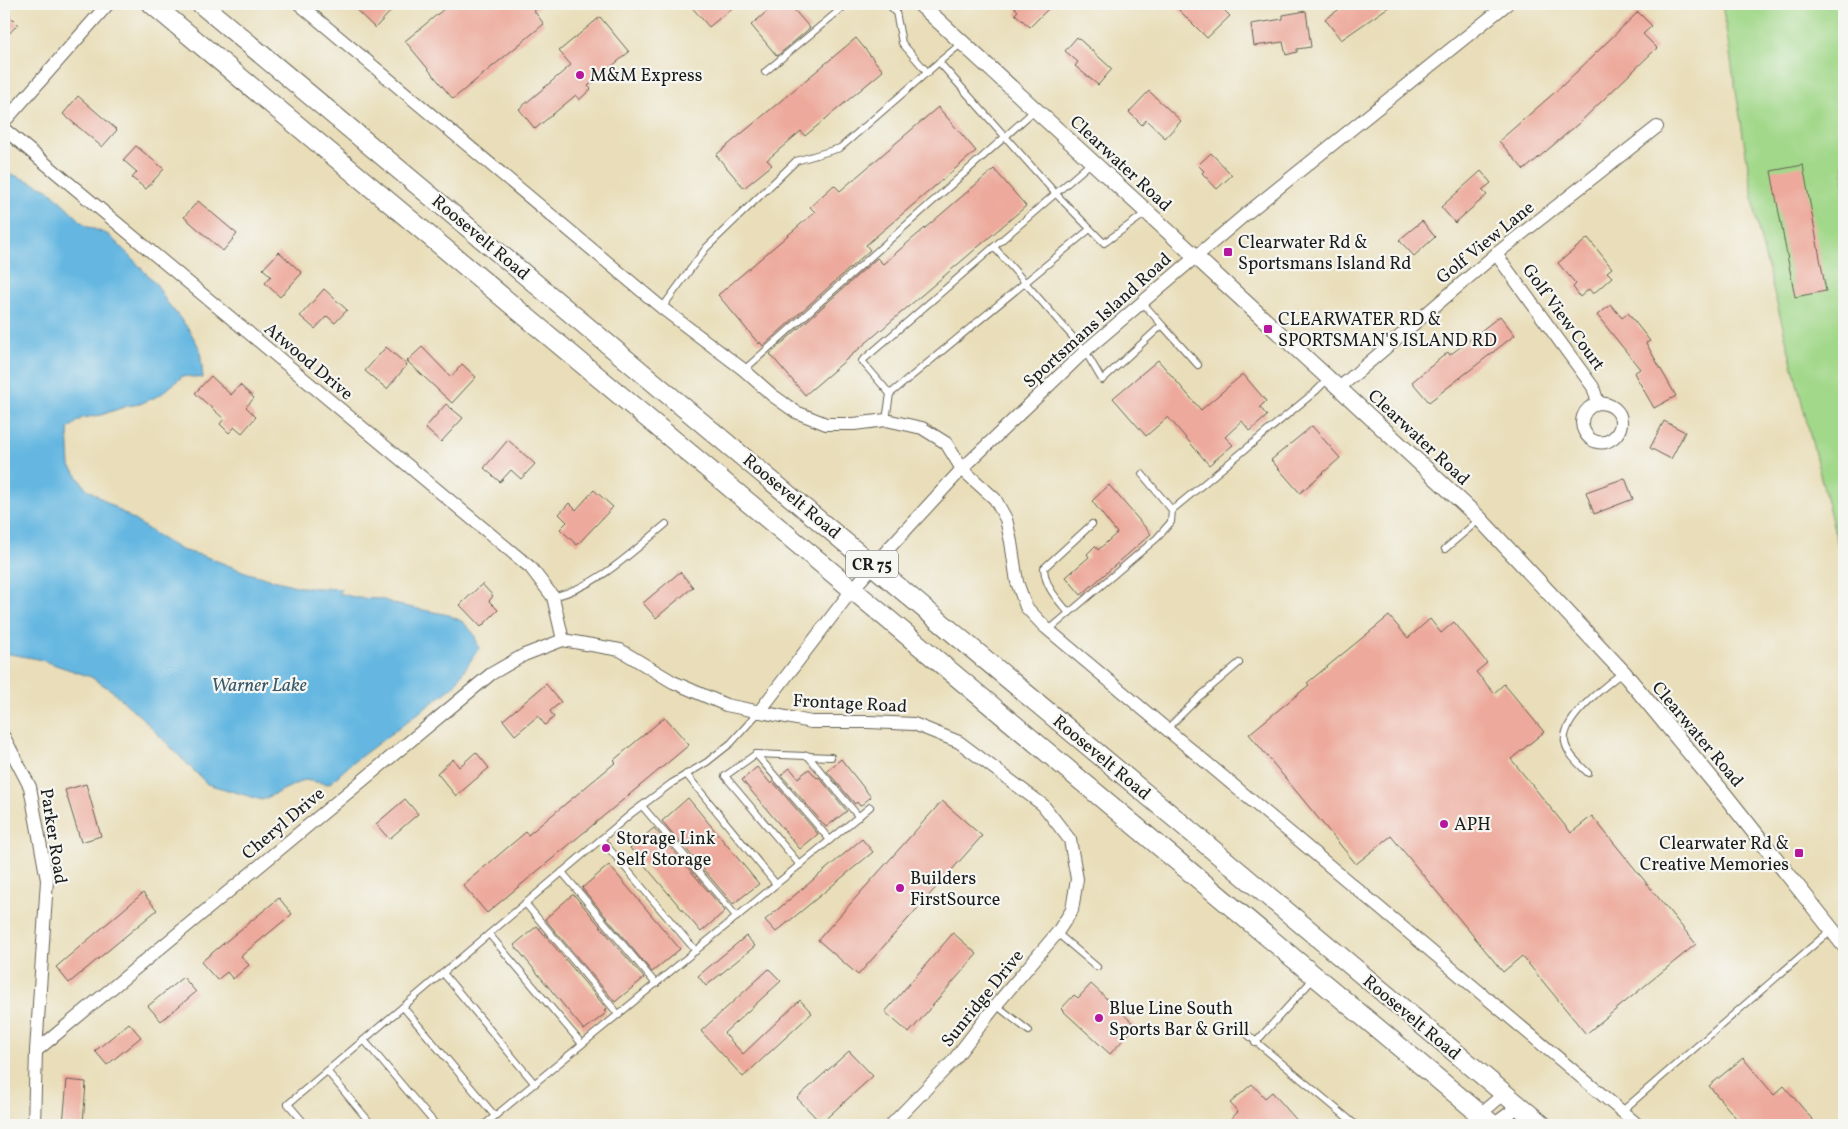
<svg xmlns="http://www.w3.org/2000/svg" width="1848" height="1129" viewBox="0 0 1848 1129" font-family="Vollkorn,serif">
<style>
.green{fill:#a2d88a;stroke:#5f7a53}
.water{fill:#65b7e1;stroke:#406a7e}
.building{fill:#edaa9c}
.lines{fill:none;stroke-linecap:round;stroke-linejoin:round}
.service-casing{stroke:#646053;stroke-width:8}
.minor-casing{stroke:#646053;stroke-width:14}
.tertiary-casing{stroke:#646053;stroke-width:17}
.primary-casing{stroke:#646053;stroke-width:21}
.service{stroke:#fff;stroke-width:6}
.minor{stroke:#fff;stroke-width:12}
.tertiary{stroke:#fff;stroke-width:15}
.primary{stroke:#fff;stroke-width:19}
.poi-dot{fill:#b5179e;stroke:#f6f6f2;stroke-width:2}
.labels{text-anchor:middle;stroke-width:4.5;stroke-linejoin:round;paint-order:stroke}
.shield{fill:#f6f6f2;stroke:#5d5d5c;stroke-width:1}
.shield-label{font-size:16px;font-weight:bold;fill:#1c1c1c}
.poi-label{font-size:18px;fill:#1c1c1c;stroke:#f6f6f2;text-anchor:start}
.street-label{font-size:18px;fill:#1c1c1c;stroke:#f6f6f2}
.water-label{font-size:19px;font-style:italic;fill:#395a6b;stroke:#f6f6f2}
</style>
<rect width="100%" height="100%" fill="#f6f6f2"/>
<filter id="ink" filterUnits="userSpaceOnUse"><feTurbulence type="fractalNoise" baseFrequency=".02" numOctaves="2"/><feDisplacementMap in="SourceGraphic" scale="10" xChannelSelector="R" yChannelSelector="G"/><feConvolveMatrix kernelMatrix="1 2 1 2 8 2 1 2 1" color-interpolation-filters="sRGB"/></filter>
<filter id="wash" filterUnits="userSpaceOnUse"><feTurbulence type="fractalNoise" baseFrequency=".0096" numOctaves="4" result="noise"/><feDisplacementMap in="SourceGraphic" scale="20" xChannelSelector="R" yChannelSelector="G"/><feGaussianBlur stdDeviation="1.12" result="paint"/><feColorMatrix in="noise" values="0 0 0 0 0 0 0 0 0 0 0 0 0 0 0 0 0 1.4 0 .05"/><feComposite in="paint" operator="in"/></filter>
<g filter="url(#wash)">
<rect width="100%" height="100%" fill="#e9deb9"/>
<path class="green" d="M1722 4H1844V569L1758 229Z"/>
<path class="water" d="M4 171 48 189 86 226 109 235 130 256 157 285 166 301 188 328 200 349 203 378 183 376 160 395 140 404 127 406 101 415 82 418 68 429 70 466 86 488 164 540 181 550 204 556 248 573 269 579 300 587 341 589 339 593 357 598 381 599 398 605 449 615 463 622 474 634 479 648 453 687 352 763 329 784 304 780 262 800 207 784 142 718 111 690 91 677 38 659 4 653Z"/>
<g id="blocks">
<g class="building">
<path d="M350 4H383L391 11 375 28Z"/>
<path d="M450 4H543L534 11 544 24 453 99 405 41Z"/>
<path d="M689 4H737L709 27Z"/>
<path d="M776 4H789L810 28 777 56 751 25Z"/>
<path d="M1011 4H1053L1030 27 1015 14 1018 11Z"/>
<path d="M1173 4H1218L1230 16 1207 38Z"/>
<path d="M1347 4H1393L1341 40 1325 19Z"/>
<path d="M4 10 18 24 4 39Z"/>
<path d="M1306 11 1311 47 1297 49V52L1286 55 1283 42 1254 46 1251 24 1283 19V15Z"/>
<path d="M1638 12 1652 26 1643 34 1657 48 1578 124 1524 170 1499 141 1562 86Z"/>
<path d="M600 17 629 52 588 86 591 89 579 100 576 95 535 129 519 109 571 65 559 51Z"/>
<path d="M1077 37 1112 69 1098 85 1075 66 1078 62 1065 51Z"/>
<path d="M856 38 883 71 805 136 801 131 767 160 772 165 744 188 716 155Z"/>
<path d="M1149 91 1181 121 1165 138 1146 120 1142 125 1129 112Z"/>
<path d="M78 96 117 130 102 147 63 114Z"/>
<path d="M938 107 976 151 866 245 870 250 763 346 760 342 759 344 718 295 815 212 810 207 824 194 834 185 840 191Z"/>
<path d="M136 146 164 169 146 189 132 178 137 172 123 160Z"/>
<path d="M1211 153 1232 175 1217 189 1202 173 1204 171 1198 165Z"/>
<path d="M1803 165 1826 291 1795 297 1771 171Z"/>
<path d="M994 169 1026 206 805 395 770 354 877 258 883 264Z"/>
<path d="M1481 171 1491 183 1482 190 1487 195 1455 223 1441 207Z"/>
<path d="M198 201 237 234 223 251 184 217Z"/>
<path d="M1422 221 1435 237 1414 256 1399 240Z"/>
<path d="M1588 238 1612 268 1607 272 1612 277 1593 294 1589 289 1580 297 1573 287 1576 284 1558 263Z"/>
<path d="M279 252 302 273 280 297 265 283 271 276 263 269Z"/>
<path d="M324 289 347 310 335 323 327 316 315 329 300 316Z"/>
<path d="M1611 305 1622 318 1628 313 1650 341 1646 343 1676 396 1654 408 1634 373 1640 369 1597 315Z"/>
<path d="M1500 316 1515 335 1429 402 1412 382 1448 352 1450 355Z"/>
<path d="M386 347 407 365 387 389 365 371Z"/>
<path d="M422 347 451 377 462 364 476 377 452 403 407 361Z"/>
<path d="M1158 360 1201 410 1243 374 1266 401 1260 407 1267 416 1250 431 1242 421 1225 437 1233 445 1209 465 1168 417 1146 436 1113 398Z"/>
<path d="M211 376 231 395 240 385 254 398 246 407 256 417 242 433 235 427 229 433 220 424 224 419 195 393Z"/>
<path d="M446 404 463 418 441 442 425 428Z"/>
<path d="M1664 421 1685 432 1671 459 1650 448Z"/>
<path d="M1312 426 1340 458 1300 493 1271 460Z"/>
<path d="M508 440 535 464 521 479 511 470 500 482 484 468Z"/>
<path d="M1625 478 1633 499 1594 514 1586 492Z"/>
<path d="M1109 485 1151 534 1081 595 1066 577 1089 557 1087 554 1095 546 1098 550 1117 533 1092 501Z"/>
<path d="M594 490 613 507 577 545 560 529 567 522 559 514 569 503 576 510Z"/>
<path d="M680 572 693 587 656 618 643 603Z"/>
<path d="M482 584 493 596 489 601 498 610 481 627 460 605Z"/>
<path d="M1389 616 1408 638 1430 619 1441 633 1454 622 1487 663 1476 672 1494 693 1504 684 1544 732 1511 759 1571 833 1592 816 1696 944 1586 1034 1522 956 1503 972 1391 836 1356 864 1249 734 1309 685 1307 683Z"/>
<path d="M546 684 561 702 550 711 554 717 545 725 538 716 515 735 503 720Z"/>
<path d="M665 717 689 745 487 913 463 885 526 832 528 835 616 762 614 760Z"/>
<path d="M476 752 489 768 456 796 437 773 453 759 459 767Z"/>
<path d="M841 759 871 797 860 806 857 802 855 804 827 771Z"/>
<path d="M757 767 771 784 773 782 818 834 800 849 742 780Z"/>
<path d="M790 768 798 778 809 769 817 778 819 777 847 811 826 827 781 775Z"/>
<path d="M86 784 101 836 81 842 65 790Z"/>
<path d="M688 798 759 884 733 904 662 821Z"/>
<path d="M405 799 418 814 389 839 376 824Z"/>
<path d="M942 801 982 836 858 975 818 940Z"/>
<path d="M654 828 725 911 701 932 630 848Z"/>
<path d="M862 839 873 852 776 932 765 920Z"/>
<path d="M609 865 680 949 652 972 582 888Z"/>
<path d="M143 893 157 910 69 983 56 967Z"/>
<path d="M572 895H574L644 978 615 1002 545 919Z"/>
<path d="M279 898 292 914 241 956 249 965 233 979 227 972 217 980 201 962Z"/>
<path d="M537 926 607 1009 604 1011 606 1013 584 1030 514 945Z"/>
<path d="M953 933 977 954 909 1033 885 1012Z"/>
<path d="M746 936 755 946 706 986 698 976Z"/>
<path d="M769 969 781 981 724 1033 743 1054 800 1000 812 1013 743 1077 701 1031Z"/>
<path d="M183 977 196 992 161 1021 148 1006Z"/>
<path d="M1091 984 1136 1026 1110 1054 1061 1009 1074 995 1078 998Z"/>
<path d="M129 1023 141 1037 107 1065 95 1051Z"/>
<path d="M849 1051 873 1076 821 1123 797 1098Z"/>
<path d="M1743 1058 1774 1095 1784 1086 1817 1125H1742L1709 1086Z"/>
<path d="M67 1080 86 1082 83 1125 63 1124Z"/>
<path d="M1252 1084 1265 1098 1272 1092 1301 1125H1224L1238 1112 1230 1103Z"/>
</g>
</g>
</g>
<g filter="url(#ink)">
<use href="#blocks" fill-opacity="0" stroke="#646053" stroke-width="1"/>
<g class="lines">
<defs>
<g id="service">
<path d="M888 4 896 12 902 43 928 73"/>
<path d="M939 62 962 43"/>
<path d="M765 72 847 4"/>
<path d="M994 247 1085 351 1102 380 1162 325 1198 365"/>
<path d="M1143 303 1162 325"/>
<path d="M662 308 706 248 796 161 840 148 939 62 1056 194 1104 243 1146 213"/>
<path d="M744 370 1035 110"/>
<path d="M890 394 862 361 1092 162"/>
<path d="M886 420 890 394 1090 229"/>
<path d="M1142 474 1172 510 1316 391 1328 379"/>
<path d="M1445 549 1480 519"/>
<path d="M553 597C598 586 631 553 666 524"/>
<path d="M1069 613C1057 599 1045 587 1044 568L1092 524"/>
<path d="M1049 630 1157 538 1171 522 1172 510"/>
<path d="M1167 729 1199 697 1239 663"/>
<path d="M756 754 830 840"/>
<path d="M807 755 859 817"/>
<path d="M1588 773C1580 765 1567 754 1565 742 1561 719 1606 685 1623 672"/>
<path d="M686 774 776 884"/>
<path d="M642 806 737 917"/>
<path d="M601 839 696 951"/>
<path d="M800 865 725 776 756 754 831 757"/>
<path d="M562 872 656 984"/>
<path d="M525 903 619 1015"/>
<path d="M1057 933 1097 967"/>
<path d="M489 934 582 1044"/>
<path d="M443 973 535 1084"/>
<path d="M996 1005 1029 1031"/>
<path d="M403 1007 495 1116"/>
<path d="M1242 1030 1356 1125"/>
<path d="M364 1040 436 1125"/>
<path d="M1255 1043 1315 977"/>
<path d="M327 1071 372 1125"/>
<path d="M1621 1112 1831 930"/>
<path d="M306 1125 288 1104 632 813 672 783 707 762 731 743 759 712"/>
<path d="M484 1125 870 807"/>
</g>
<g id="minor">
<path d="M299 4 662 308 744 370 772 395 796 412 826 424H854L886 420 922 428 946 443 962 469 995 499 1006 519 1011 542 1017 582 1026 607 1045 627 1638 1125"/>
<path d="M4 122 108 4"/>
<path d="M4 129 531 568 553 597 563 640"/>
<path d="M1496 254 1593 387 1598 403C1611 403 1622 411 1621 424 1620 430 1618 434 1613 438 1590 456 1565 415 1598 403"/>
<path d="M1339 388 1496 254 1657 127"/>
<path d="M759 712 852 590 890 547 962 469 1085 351 1246 214 1507 4"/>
<path d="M4 737 30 787 47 880 36 1051 34 1125"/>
<path d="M36 1051 491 674 524 655 563 640 620 650 673 682 726 705 811 722H869L914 724 959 742 1043 805 1070 840 1077 879 1072 910 1057 933 996 1005 953 1061 891 1125"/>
<path d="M1467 1125 1504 1094"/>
<path d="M1493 1125 1519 1106"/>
</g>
<path id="tertiary" d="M920 4 1339 388 1480 519 1623 672 1724 794 1844 945"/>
<g id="primary">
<path d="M152 4 1493 1125"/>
<path d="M201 4 1542 1125"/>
</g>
</defs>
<use href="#service" class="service-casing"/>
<use href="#minor" class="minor-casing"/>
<use href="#tertiary" class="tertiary-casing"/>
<use href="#primary" class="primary-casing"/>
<use href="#service" class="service"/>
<use href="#minor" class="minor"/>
<use href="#tertiary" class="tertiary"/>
<use href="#primary" class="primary"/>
</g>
</g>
<g class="poi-dot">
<circle cx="580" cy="75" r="5"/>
<rect x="1223" y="247" width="10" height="10" rx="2.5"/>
<rect x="1263" y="324" width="10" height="10" rx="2.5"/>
<circle cx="1444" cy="824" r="5"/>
<circle cx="606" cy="848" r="5"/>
<rect x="1794" y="848" width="10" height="10" rx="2.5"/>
<circle cx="900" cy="888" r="5"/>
<circle cx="1099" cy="1018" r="5"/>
</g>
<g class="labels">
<rect class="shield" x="846" y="550.5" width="52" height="27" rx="4"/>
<g class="shield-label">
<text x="872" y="570">CR 75</text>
</g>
<g class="poi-label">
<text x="590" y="81">M&amp;M Express</text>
<text x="1238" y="248">Clearwater Rd &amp;<tspan x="1238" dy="21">Sportsmans Island Rd</tspan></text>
<text x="1278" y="325">CLEARWATER RD &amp;<tspan x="1278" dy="21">SPORTSMAN'S ISLAND RD</tspan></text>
<text x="1454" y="830">APH</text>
<text x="616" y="844">Storage Link<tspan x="616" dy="21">Self Storage</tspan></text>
<text x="1789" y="849" text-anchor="end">Clearwater Rd &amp;<tspan x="1789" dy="21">Creative Memories</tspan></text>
<text x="910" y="884">Builders<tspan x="910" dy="21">FirstSource</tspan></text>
<text x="1109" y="1014">Blue Line South<tspan x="1109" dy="21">Sports Bar &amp; Grill</tspan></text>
</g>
<g class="street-label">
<text transform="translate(1121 163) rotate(43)" y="6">Clearwater Road</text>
<text transform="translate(481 237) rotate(40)" y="6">Roosevelt Road</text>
<text transform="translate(1485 242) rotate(-39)" y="6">Golf View Lane</text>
<text transform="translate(1564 317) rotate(54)" y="6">Golf View Court</text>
<text transform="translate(1097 320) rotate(-42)" y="6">Sportsmans Island Road</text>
<text transform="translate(309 361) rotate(40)" y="6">Atwood Drive</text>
<text transform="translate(1419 437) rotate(43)" y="6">Clearwater Road</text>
<text transform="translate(792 496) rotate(40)" y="6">Roosevelt Road</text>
<text transform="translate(850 703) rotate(3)" y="6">Frontage Road</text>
<text transform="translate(1698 734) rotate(50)" y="6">Clearwater Road</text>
<text transform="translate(1102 757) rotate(40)" y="6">Roosevelt Road</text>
<text transform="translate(283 823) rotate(-40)" y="6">Cheryl Drive</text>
<text transform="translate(54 836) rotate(81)" y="6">Parker Road</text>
<text transform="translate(982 998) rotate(-51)" y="6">Sunridge Drive</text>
<text transform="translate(1412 1017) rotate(40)" y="6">Roosevelt Road</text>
</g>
<g class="water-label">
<text x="259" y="691">Warner Lake</text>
</g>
</g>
<rect width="1848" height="1129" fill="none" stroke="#f6f6f2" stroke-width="20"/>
</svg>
